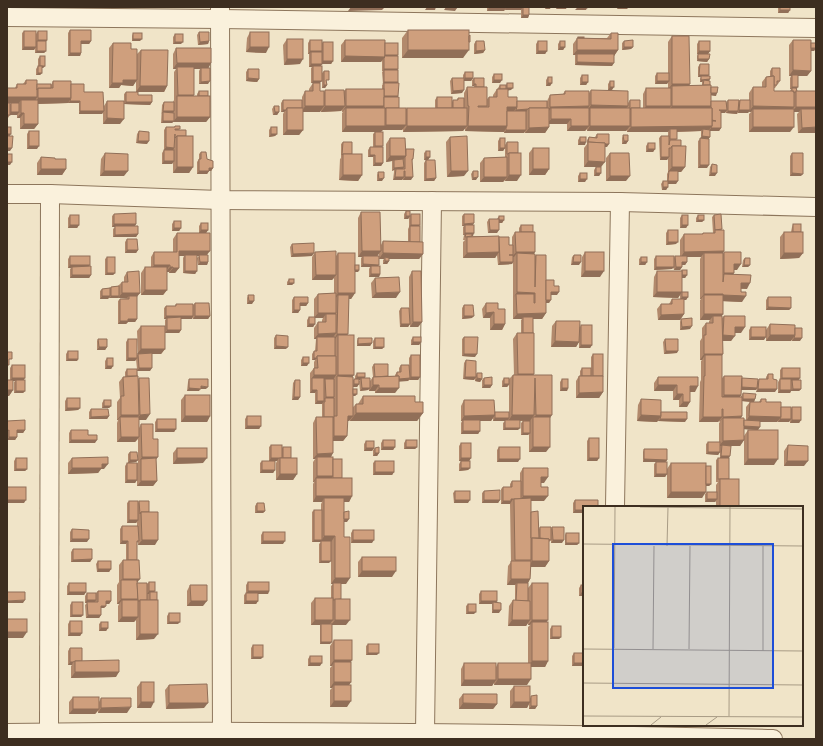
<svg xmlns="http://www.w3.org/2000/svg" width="823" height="746" viewBox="0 0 823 746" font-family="Georgia,serif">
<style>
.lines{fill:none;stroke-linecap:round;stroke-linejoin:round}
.street-casing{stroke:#8d765c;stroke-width:20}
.street{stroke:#faf1dc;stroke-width:18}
.wall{fill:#b2896c;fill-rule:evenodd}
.shaded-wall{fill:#916f58}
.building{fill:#cf9f7d;stroke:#916f58}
.inset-road{fill:none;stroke:#a89b85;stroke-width:1}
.view{fill:#1d4ed8;fill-opacity:0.15;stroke:#1d4ed8;stroke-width:2}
.inset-edge{fill:none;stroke:#3d2e20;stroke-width:2}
</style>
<rect width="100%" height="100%" fill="#f0e4c8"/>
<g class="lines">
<defs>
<g id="street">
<path d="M220 8 222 739"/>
<path d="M7 17 220 19 816 28"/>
<path d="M7 194H50L220 200 620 202 816 207"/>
<path d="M615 507 620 202"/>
<path d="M49 732 50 194"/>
<path d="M7 733C262 730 518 733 773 739"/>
<path d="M425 733 432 201"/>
</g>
</defs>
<use href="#street" class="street-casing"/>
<use href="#street" class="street"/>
</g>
<g class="wall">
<path d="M487 7H529V15L528 18H521V10H505V8L504 11H487Z"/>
<path d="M778 7H790V10L788 13H778Z"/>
<path d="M70 30 91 41 89 44H81V53L80 56H68V33Z"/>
<path d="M408 30 469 44 463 58H402V38Z"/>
<path d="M24 31 36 34 38 31 47 40 46 41V51L44 53H35V48L34 50H22V33Z"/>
<path d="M199 32 209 41 208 44 198 45 197 35Z"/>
<path d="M250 32 266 53 246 52 247 38Z"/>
<path d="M133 33 140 41H132V36Z"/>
<path d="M611 33 618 50 614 56 612 66 575 65V55H573V44L578 37 584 38H607Z"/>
<path d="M175 34 181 44H173V37Z"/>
<path d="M672 36 689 86 702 85V82H700V79L701 77H698V67L700 64 708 76 710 85 711 87 716 96 711 95V101L726 103 728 100 739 101 740 100H749V93L753 87H762V82L766 77 770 76V71L772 68 780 81 778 84H777V85L775 88H774V91H790L791 89H790V78L791 76H789V45L793 40 811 43 816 48 814 51H811V71L807 76H798L797 91 816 133H798L797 114 799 112H794L790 132H749V114L751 112H749V111L748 113H738V112L737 114 726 113V111L725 113H721V128L719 131H710V137L708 138 707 168H698V141L701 138V131L677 132V139L676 140 681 146 685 167 681 172H678L676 184H668V187L666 190H662L661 184 663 181H667V174L668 172V158L667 160H660L659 138 661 136H668V132H627V130L626 131H587V129L585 131H567V124H549V127L545 133H525V131L524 133H504V131V132L465 131V128L463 131 403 132V129L402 130H383L342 132V113L343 112H342V110L341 111 321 112V110L320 112H303V130L299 135H283V114L284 112H281V103L283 100H302V97L305 91H309V89L313 83 320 91 324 92 325 90 344 91 346 89H382V85L383 84 382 72 383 71H382V60L381 62H341V45L345 40 385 43 397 56 398 82V97L399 108 406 109 407 108H435V100L437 97 452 102 453 100H457L458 98H464V93L467 87H474V86H472V80L474 78 484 87 487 99 489 97H493V95L497 89H498V88L500 85H506L507 83 511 90H508V97L517 101H547L550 95 563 94 565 91 589 93 591 90 628 103 630 100 640 108H643V94L646 88H668V82L667 84H655V76L657 73H668V42Z"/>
<path d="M287 39 300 64 284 65 283 45Z"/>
<path d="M310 40 322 43 323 42 333 61 331 64H322L321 66 322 73 324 71 327 83V85L325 88H322V81L311 83V68L312 67H309V54H308V43Z"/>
<path d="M476 41 485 50 483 53 474 54V44Z"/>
<path d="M538 41 547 51 545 54H536V44Z"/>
<path d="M560 41 565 47 563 50H558V44Z"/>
<path d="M624 41 633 47 631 49 622 50V43Z"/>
<path d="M699 41 710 51 708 54H697V44Z"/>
<path d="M113 43 131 49 137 54 141 50 167 86 164 92H138V95L152 102 150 105 124 104 120 124H103V112L102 114H79V103H68L38 104V124L34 129H20V118H17V114V115H10L8 118V121L7 123V103L10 104 11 103H19L15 88 17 84H23L26 80 37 84 51 85 53 81 71 84 104 106 107 101H124V94L126 92H136V81L133 86 121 85 119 88H109V48Z"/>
<path d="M176 48 208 68V84H199V71L200 69H194V95L193 96H197V94L199 91 210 117 206 122H173L172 123H161L162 105 164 102H173L174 100V72L176 69H173V54Z"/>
<path d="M698 54 709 59 707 62 697 61V56Z"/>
<path d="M40 56 45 66 43 68H42V73L40 75H36V69L38 66V59Z"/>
<path d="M248 69 259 79 257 82 246 81V72Z"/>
<path d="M465 72 473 78 471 81H464L462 93 451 94 450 81 452 78H463V75Z"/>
<path d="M494 74 500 83H492V77Z"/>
<path d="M582 75 588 82 586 85H580V78Z"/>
<path d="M548 77 552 83 550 86H546V80Z"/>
<path d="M610 81 612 90H608V84Z"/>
<path d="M274 106 279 112 277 115H273L272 109Z"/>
<path d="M175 126 186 136 193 167 189 173H173V162L172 164H162V153L164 150H173V149V150H164V130L166 127H174Z"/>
<path d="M271 127 277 134 275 136 269 137V130Z"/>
<path d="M29 131 37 149H27V134Z"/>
<path d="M139 131 147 144 136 143 137 134Z"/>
<path d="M375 132 383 146 382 147 383 163 381 166H373V157H368V150L370 147H373V134Z"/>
<path d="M597 134 607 147H605L601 167V173L599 176H594V170L596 167H584V148L587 144V140L589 137H595Z"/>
<path d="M623 135 628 141 626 144H622V138Z"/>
<path d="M450 137 464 176 447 177 446 142Z"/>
<path d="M580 137 585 145H578V140Z"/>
<path d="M390 138 406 149 413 159 412 161 411 180H403V179L402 180H393L394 172V170L392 171V161L386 162V144Z"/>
<path d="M500 138 505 145 507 142 517 181H505V180L503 182H480V163L484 158 506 157H505V148L503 151H498V141Z"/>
<path d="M343 142 352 154 362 175 358 181 339 180 340 159 341 158V144Z"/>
<path d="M648 143 655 149 653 152H646V146Z"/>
<path d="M533 148 549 169 545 175H529V153Z"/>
<path d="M426 151 430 157 428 160H424V153Z"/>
<path d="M201 152 213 168 211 171H209L207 174H197V162L199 159V154Z"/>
<path d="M105 153 124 176H100L101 159Z"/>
<path d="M610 153 626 181H606V158Z"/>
<path d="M792 153 801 176H790V156Z"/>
<path d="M41 157 55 159 66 169 62 175H37V163Z"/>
<path d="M426 160 436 178 434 181H424V163Z"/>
<path d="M712 164 715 176H709L710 167Z"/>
<path d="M473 171 476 180H472L471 174Z"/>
<path d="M378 172 382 181H377V175Z"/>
<path d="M580 173 585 182H578V176Z"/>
<path d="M406 211 410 216 411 214 419 226 420 242 423 254 419 259H389V261L387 264H383V260L384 259H379V253L378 256V266L380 274 379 277H369V269L370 267H361V258L362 257H358V218L361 212 381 245 383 241 408 242V229L409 227V218L408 219H404V214Z"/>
<path d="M114 214 136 224 135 226 138 234 136 237H113V229L115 227H112V216Z"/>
<path d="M464 214 473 225 472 236 499 237 509 245H512V237L515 232H519V228L521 225 535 256 536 255 546 280 554 286 557 295H551L549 303H546V313L542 319H533L534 374 533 375H552L550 418 546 452H529V434L528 435H521V423L523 421H530H520L518 430H503V423L505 421H493V418L491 421H480V431L478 434H461V423L462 421H461V406L464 400 495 412H509V385L507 387H502V381L504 378 509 379 513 375H514L513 339 517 333H521V320L522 319H513V262L512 264 498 265 497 255 495 258H463V242L465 240H463L464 235H463V227L464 226H462V216Z"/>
<path d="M70 215 79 225 77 228H68V218Z"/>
<path d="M682 215 688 225 686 228H680V218Z"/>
<path d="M698 215 704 220 702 222H696V218Z"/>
<path d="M714 215 722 229 721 230 724 251 723 253V254L724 252 737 270H734L733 275 747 289H741L742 302 723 301V314L722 316V318L724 316 741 333H735L731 341H722L723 354 722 355V378L724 376 742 379 758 381 759 379H766V377L768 374 773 379 775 392H756L757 389 756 390H741V395L740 397H741V396L743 393 755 399 754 402H759L761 399 766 402 781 407 791 409 792 407 801 420 799 423H790V420L789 422H778V421L777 422H760L758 430 744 429V440L740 446H728L729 479 739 507H716V501L715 502H705V494L707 492H716V485L718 482H716V460L718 458H720V452L718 455 706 454V444L708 442H719V423L720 422 719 421 718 422H699L700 382 701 380V361L702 360H700V341L702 338V328L706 323H709V321L710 320H700V300L701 299H700V259L701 257H687V262L685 265H682V267L680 270H674L673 267 672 269 654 270V259L656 256 674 258 675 256H680V240L684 234H702L703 233H713L712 217ZM742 401 750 402 746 407V420H744L741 418 742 416Z"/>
<path d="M499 216 504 220 502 223H499L497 233H488L487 222 489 219H497Z"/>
<path d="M174 221 181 228 179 231H172V224Z"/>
<path d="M201 223 208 230 206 233H199V226Z"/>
<path d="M793 224 801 232 803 253 799 258 780 259V237L784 232H791L792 227Z"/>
<path d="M668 230 676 244 666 245V233Z"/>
<path d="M177 233 207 255 208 262 207 265H198L197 258 199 256H197V271L195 274 183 273V258L184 256H179V268L175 273H169V272H167V290L163 295H141V273L145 267H151V257L154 252H173V239Z"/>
<path d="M127 239 138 250 136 253H125V242Z"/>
<path d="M292 244 312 256 291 257 290 247Z"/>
<path d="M315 252 336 256 338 253 355 265 359 270 358 272H355V293L351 299H349L347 335 353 380 355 379V376L357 373 365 377V378L370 381 373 377 372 367 374 364 388 376H395V375L397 372H399V368L401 365H409V358L411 355 420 377 418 380H409L408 381H399L395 393H375V391H369V389L368 390 360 391 359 381 360 380H359V384L357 387H353V389L357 394 355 396H353V407L356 404H358L363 396 415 402 423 413 417 421H350V420L349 421H347V436L343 441H333L331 457 342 478 352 496 349 502H344V512L347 522H344V537L346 584H341V599L346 625H332L330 644H320V625H311V603L315 598H331V586L333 584H331V542L329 563H319V544L321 542H312V512L314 510H321V504L322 502H313V484L314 482H313V462L315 459H313V423L316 417H322V404H315V393H310V373L314 368V362L315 360H312V354L314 351H315L316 339H314V328L318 322H322V320L323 318H315V324L313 327H307V320L309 317H314V299L318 294 334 293V278L332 280H312V257Z"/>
<path d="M585 252 600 277H581L582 257Z"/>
<path d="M574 255 579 265H571L572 257Z"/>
<path d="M70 256 91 275 89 278H70V269L71 268H68V259Z"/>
<path d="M107 257 115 273 113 275H105V259Z"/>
<path d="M641 257 647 262 645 265H639V259Z"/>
<path d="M745 258 750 265 748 267H742L743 260Z"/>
<path d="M682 270 687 275 685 278H682V292L678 298 653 297 654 277 657 271H681Z"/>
<path d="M412 271 422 322 418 327H410V324L408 327H400L399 311 401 308 409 313V277Z"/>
<path d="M127 272 140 293 137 296V319L135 322H128L126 324H118V301L120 299 127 298H118V297V298H109V297L108 299H100V291L102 289 109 288 111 287 118 286 122 282H124V277Z"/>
<path d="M375 278 396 298H372L371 283Z"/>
<path d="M289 279 294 283 292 285H287V282Z"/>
<path d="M682 292 688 297 686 300H684V314L680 320H658L657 309 661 304H669L672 299H680V294Z"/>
<path d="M248 295 252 304H247V298Z"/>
<path d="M294 297 308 303 306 306H300V310L298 313H292V300Z"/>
<path d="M768 297 791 308 789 310H766V300Z"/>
<path d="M195 303 210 316 208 319H193V317L192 319H181V330L179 333H165V349L161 354H152L150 371H137L138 380 139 378 146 420H139V428L141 424 153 439 156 459 157 481 153 486H137V480L135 483H125V466L127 463H138V439L135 442H117V423L118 420H117V402L120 398 119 382 123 377H125V372L127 369H137L136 359 135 361H126V342L128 339 137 355 138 354 137 331 141 326H165V320L166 319H164V308L166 306H175L176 304 193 305Z"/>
<path d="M486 303 498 309 505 324 502 330H490V318H483L482 309Z"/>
<path d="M464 305 472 318 462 319V308Z"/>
<path d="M681 319 690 329 680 330V322Z"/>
<path d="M556 321 580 327 581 325 592 345 590 348H579V342L576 347H551L552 326Z"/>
<path d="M770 324 795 328 800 341H792V339L791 341H766V330Z"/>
<path d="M751 327 764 340H749V330Z"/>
<path d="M276 335 286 349H274V338Z"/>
<path d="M413 337 421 342 419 345H411V340Z"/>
<path d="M464 337 475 357 462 356V339Z"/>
<path d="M358 338 372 343 370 346H357V341Z"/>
<path d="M375 338 384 347 382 349H373V341Z"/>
<path d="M98 339 107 347 105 350H97V341Z"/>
<path d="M665 339 677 353 664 354 663 342Z"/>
<path d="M68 351 78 359 77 361H66V354Z"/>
<path d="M593 354 603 392 599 398H576V381L579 376H580V371L582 368 591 376V357Z"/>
<path d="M303 357 307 366H301V360Z"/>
<path d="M107 358 113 366 111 369H105V361Z"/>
<path d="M466 360 476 375 477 373 482 379 480 382 475 381V378L474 380 463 379 464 363Z"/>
<path d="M12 365 24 380 25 391 23 393H14V382L15 381H13V390L9 396H7L10 380V368Z"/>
<path d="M782 368 799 380 801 389 799 391H791L790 393H778V382L780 379V370Z"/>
<path d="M658 377 695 392H690L687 407H679V400H673V391H654V383Z"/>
<path d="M484 378 492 385 490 388H482V380Z"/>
<path d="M189 379 206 389H200L199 391H187L188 382Z"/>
<path d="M562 379 568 388 567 391H560V382Z"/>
<path d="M295 380 300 397 298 400H292L293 383Z"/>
<path d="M185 395 210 416 207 422H181V400Z"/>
<path d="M67 398 80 408 78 410 65 411V401Z"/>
<path d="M641 399 661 412 685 422 658 421V420L657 422 637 421 638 405Z"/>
<path d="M104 400 111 406 109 408H102V403Z"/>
<path d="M91 409 109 416 107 419H89V412Z"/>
<path d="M247 416 261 426 259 429H245V419Z"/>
<path d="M157 419 176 429 174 432H155V422Z"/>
<path d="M7 421 25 430 23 433H17V437L15 440H7Z"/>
<path d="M71 430 95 443H69V433Z"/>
<path d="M748 430 774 465H744V436Z"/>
<path d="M589 438 599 458 597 461H587V441Z"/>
<path d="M383 440 395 447 393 450H381V443Z"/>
<path d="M406 440 417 447 415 449H404V443Z"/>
<path d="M366 441 374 448 372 451H364V444Z"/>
<path d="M461 443 471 458 469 461 470 468 468 470 459 471V464L461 461H459V446Z"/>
<path d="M271 445 282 448 283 447 291 458 297 474 293 480H276V463L277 461H275V470L273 473H260V463L262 461H269V447Z"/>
<path d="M788 445 804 466H784V451Z"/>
<path d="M499 447 518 462H497V450Z"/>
<path d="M177 448 203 463 173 464V453Z"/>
<path d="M375 448 379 453 377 456H373V450Z"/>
<path d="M644 449 667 460 666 462 667 474 665 477H654V464L656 462H643V452Z"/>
<path d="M130 452 138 460 136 462 128 463V454Z"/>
<path d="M16 458 27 469 25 471H14V461Z"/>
<path d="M72 458 104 469H101L98 473 68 474V463Z"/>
<path d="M375 461 394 472 392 475H373V463Z"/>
<path d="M671 463 706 466 711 484 709 486H706L702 498H667V469Z"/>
<path d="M523 468 544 483H541V487L544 501H531V512L539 529 540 527 551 529 552 527 562 543H551V540L549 542V561L545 567H531L530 579 528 583V588L532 583 547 622 548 661 545 667H531L527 685H494V682L492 686H461V669L464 663 496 667 498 663H528V627L530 625H528V623L526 626H508L509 606 513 600 515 601V585H507L508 566 511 562 510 504 512 502 510 504H501V489L503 487H510V484L512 481H520V473Z"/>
<path d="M455 491 468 503H454L453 493Z"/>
<path d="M484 491 500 500 498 503H482V493Z"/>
<path d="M575 500 584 507V513H573V503Z"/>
<path d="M129 501 138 503 139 501 149 512 155 545H138V542L137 543V583L147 584 149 582 154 592V639L136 640V620L134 622H118V606L119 604H117V585L119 582V565L123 560H126V544H120V529L122 526H137V522L136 523H127V503Z"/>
<path d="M257 503 265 511 263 513H255V506Z"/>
<path d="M72 529 87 542H70V532Z"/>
<path d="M353 530 372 543H351V533Z"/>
<path d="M263 532 283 544H261V535Z"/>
<path d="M566 533 579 543 577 545H565V535Z"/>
<path d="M73 549 92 559 90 562H71V552Z"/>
<path d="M362 557 392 577H358V562Z"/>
<path d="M98 561 111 569 109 572H97L96 564Z"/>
<path d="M248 582 269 591 268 594H258V601L256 604H244V595L246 593V585Z"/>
<path d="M69 583 86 592 84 595H67V586Z"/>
<path d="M190 585 203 606H187V591Z"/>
<path d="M581 585 584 596H579V588Z"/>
<path d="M98 591 111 601 109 604H106V606L104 608H101V615L99 618H86L85 605 87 603H85V596L87 593H96Z"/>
<path d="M481 591 497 601 496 603 499 613H492V604H479V594Z"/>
<path d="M72 602 83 615 81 617H70V605Z"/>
<path d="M468 604 474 614H466V606Z"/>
<path d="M169 613 178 624H167V616Z"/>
<path d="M70 621 82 633 80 636H68V624Z"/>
<path d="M101 622 108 628 106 631H99V624Z"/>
<path d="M552 626 561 637 559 639H550V629Z"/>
<path d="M334 640 352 660 350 662 351 682 349 685 347 707H330V690L332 688H330V668L332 666H330V646Z"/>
<path d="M368 644 377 655H366V646Z"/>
<path d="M253 645 261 659H251V648Z"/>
<path d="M584 645V666H572V656L574 653H582V647Z"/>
<path d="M70 648 82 661 116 677 71 678V666L72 665H68V651Z"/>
<path d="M310 656 320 666H308V659Z"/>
<path d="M584 666V689H583V668Z"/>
<path d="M141 682 151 708H137V687Z"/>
<path d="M169 685 204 708 166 709 165 690Z"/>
<path d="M514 686 530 697 537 706 535 709H529V704L527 708H510V691Z"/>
<path d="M584 692V711H583V693Z"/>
<path d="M463 694 497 704 493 709H459V699Z"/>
<path d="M73 697 99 702 101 698 127 713H98V711L95 714H69V702Z"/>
</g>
<g class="shaded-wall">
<rect x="242" y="7" width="13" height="1"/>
<path d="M351 7H385L382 10 348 11Z"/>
<path d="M427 7H436L435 10H425Z"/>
<path d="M446 7 457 8 455 11 444 10Z"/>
<path d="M507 7H523L521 10H505Z"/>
<path d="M546 7H551L550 9H545Z"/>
<path d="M557 7H567L566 9H556Z"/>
<path d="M618 7H629L627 9H617Z"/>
<path d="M489 8H506L504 11H487Z"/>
<path d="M577 8H587L586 10H575Z"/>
<path d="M780 10H790L788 13H778Z"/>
<path d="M523 15H529L528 18H521Z"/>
<path d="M133 39H142L140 41H132Z"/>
<path d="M38 40H47L45 43 37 41 36 43Z"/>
<path d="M81 41H91L89 44H80Z"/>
<path d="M209 41 208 44 198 45 200 42Z"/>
<path d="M175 42H183L181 44H173Z"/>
<path d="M24 47H36L34 50H22Z"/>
<path d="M250 47H269L266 53 246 52Z"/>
<path d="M560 47H565L563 50H558Z"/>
<path d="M624 47H633L631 49 622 50Z"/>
<path d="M810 48H816L814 51H808Z"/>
<path d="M408 50H469L463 58H402Z"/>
<path d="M485 50 483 53 474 54 476 51Z"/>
<path d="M577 50H618L614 56 577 55V54L575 55H573Z"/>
<path d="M37 51H46L44 53H35Z"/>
<path d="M310 51H322L320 54 311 52 309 54H308Z"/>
<path d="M538 51H547L545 54H536Z"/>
<path d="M699 51H710L708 54H697Z"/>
<path d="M70 53H81L80 56H68Z"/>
<path d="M384 55H398L396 58H384L381 62H341L345 56Z"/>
<path d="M287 59H303L300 64 284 65Z"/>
<path d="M698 59H709L707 62 697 61Z"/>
<path d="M323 61H333L331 64H321Z"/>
<path d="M577 62 614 63 612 66 575 65Z"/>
<path d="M177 63H211L208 69 201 68 200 69H177V67L176 69H173Z"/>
<path d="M311 64H322L320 67 313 66 312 67H309Z"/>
<path d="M40 66H45L43 68H38Z"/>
<path d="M384 69H398L396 71 384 70 382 71Z"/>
<path d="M793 70 811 71 807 76H789Z"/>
<path d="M38 73H42L40 75H36Z"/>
<path d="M699 75H709L707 78 701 76 700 77H698Z"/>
<path d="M248 78 259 79 257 82 246 81Z"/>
<path d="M465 78H473L471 81H463Z"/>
<path d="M710 79 708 82 704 80 702 82H700L701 80Z"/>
<path d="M123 80H137L133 86 121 85 119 88H109L112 83Z"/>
<path d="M494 80H502L500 83H492Z"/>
<path d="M210 81 208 84H199L201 82Z"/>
<path d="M313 81H322L320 83H311Z"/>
<path d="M657 81H669L667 84H655Z"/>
<path d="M384 82H398L397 84 384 83 382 84Z"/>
<path d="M582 82H588L586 85H580Z"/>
<path d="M548 83H552L550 86H546Z"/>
<path d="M474 84H476L474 86H472Z"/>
<path d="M672 84H690L686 90 672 86 668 90Z"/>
<path d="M324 85H327L325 88H322Z"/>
<path d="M140 86H167L164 92H136Z"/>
<path d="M610 87H614L612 90H608Z"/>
<path d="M792 87H798L796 89 792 88 791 89H790Z"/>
<path d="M507 88H513L511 90 505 91Z"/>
<path d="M464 90 462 93 451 94 453 91Z"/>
<path d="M711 93H717L716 96 709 95Z"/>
<path d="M178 95H194L190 100 177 96 174 100Z"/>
<path d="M384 96H398L397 99H382Z"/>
<path d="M7 97H37L34 103 21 100 19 103H7Z"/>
<path d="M38 98H71L68 103 35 104Z"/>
<path d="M70 101H80L79 103H68Z"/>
<path d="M126 102H152L150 105 124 104Z"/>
<path d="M591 105 628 106 624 111 590 108 589 111H587Z"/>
<path d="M305 106H324L320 112H302Z"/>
<path d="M325 106H345L341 111 321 112Z"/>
<path d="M346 106H384L380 112 346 108 342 112Z"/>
<path d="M589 106 586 112 551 108 548 112H547L550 107Z"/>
<path d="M646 106H671L667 112H643Z"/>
<path d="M672 106H711L707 112H668Z"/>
<path d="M753 106 794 107 790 112 753 109 751 112H749Z"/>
<path d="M507 107H517L513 112H504Z"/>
<path d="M796 107H816V112L801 109 799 112H792Z"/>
<path d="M528 109 526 112H514L516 110Z"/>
<path d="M283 110H286L284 112H281Z"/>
<path d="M719 110H727L725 113H717Z"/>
<path d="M739 110H750L748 113H738Z"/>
<path d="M80 111H104L102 114H79Z"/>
<path d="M163 111H174L172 114 163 112 161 114Z"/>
<path d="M728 111H738L737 114 726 113Z"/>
<path d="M11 112H19L17 115H9Z"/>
<path d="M275 112H279L277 115H273Z"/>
<path d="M21 113H24L20 118H17Z"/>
<path d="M177 117H210L206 122H173Z"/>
<path d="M107 118 124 119 120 124H103Z"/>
<path d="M551 119H571L567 124H547Z"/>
<path d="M163 121H174L172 123H161Z"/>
<path d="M24 124H38L34 129H20Z"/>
<path d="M386 125H406L402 130H383L381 132H342L346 126H385Z"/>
<path d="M407 126H467L463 131 403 132Z"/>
<path d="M468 126H507L504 132 465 131Z"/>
<path d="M571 126H589L585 131H567Z"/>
<path d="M590 126H630L626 131H587Z"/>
<path d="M712 126 708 131 703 129 701 131 670 132V129L668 132H627L631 127Z"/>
<path d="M549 127 545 133H525L529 128Z"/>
<path d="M753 127H794L790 132H749Z"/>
<path d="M816 127V133H798L802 128Z"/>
<path d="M711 128H721L719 131H709Z"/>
<path d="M287 130H303L299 135H283Z"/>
<path d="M506 130H526L524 133H504Z"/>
<path d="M7 134H11L9 137H7Z"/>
<path d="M271 134H277L275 136 269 137Z"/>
<path d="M702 136 710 137 708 140 700 139Z"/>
<path d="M138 141H149L147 144 136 143Z"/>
<path d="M624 141H628L626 144H622Z"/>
<path d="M580 142H586L585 145H578Z"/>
<path d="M588 144H609L607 147 588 146Z"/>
<path d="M29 146H39L37 149H27Z"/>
<path d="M166 147 174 148 173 150H164Z"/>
<path d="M7 148H12L10 151H7Z"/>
<path d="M500 148H505L503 151H498Z"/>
<path d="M648 149H655L653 152H646Z"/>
<path d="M370 155H375L373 157H368Z"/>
<path d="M390 156H406L402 161 394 160 392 161 386 162Z"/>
<path d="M426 157H430L428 160H424Z"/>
<path d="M661 157H669L667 160H660Z"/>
<path d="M164 161H174L172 164H162Z"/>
<path d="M588 161 605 162 601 167H584Z"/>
<path d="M7 162H12L10 165H7Z"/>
<path d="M375 163H383L381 166H373Z"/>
<path d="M700 165H709L707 168H698Z"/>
<path d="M177 167H193L189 173H173Z"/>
<path d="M404 167 402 170 396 169 392 171 394 168Z"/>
<path d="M672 167H685L681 172H668Z"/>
<path d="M209 168H213L211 171H207Z"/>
<path d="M41 169H66L62 175H37Z"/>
<path d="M533 169H549L545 175H529Z"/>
<path d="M104 171H128L124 176H100Z"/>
<path d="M199 171H209L207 174H197Z"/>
<path d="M451 171H468L464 176 447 177Z"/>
<path d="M596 173H601L599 176H594Z"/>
<path d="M711 173H717L715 176H709Z"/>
<path d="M792 173 803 174 801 176H790Z"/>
<path d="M343 175H362L358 181 339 180Z"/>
<path d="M509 175H521L517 181H505Z"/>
<path d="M610 176H630L626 181H606Z"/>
<path d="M395 177H404L402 180H393Z"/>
<path d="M405 177H413L411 180H403Z"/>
<path d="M478 177 476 180H472L473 178Z"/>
<path d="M484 177H507L503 182H480Z"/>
<path d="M384 178 382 181H377L379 179Z"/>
<path d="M436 178 434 181H424L426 179Z"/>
<path d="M580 179H587L585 182H578Z"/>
<path d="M668 181H678L676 184H666Z"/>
<path d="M663 187H668L666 190H662Z"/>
<path d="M406 216H410L408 219H404Z"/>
<path d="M499 220H504L502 223H497Z"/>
<path d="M698 220H704L702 222H696Z"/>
<path d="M474 223 472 226 465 225 464 226H462L464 224Z"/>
<path d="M114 224H136L134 227H112Z"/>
<path d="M70 225H79L77 228H68Z"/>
<path d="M411 225H420L418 227 410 226 409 227Z"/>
<path d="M682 225H688L686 228H680Z"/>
<path d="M174 228H181L179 231H172Z"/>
<path d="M201 230H208L206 233H199Z"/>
<path d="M490 230H499L497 233H488Z"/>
<path d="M465 233H474L473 236 465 235 466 234 464 235H463Z"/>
<path d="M138 234 136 237H113L115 235Z"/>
<path d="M668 242H678L676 244 666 245Z"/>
<path d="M127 250H138L136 253H125Z"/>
<path d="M179 251H210L206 256H185V255L184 256H175Z"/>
<path d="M362 251H381L377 256H363L362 257H358Z"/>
<path d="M724 251 720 257 704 253 701 257H681L684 252Z"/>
<path d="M499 252 495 258H463L467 253Z"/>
<path d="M516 252H535L532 257 517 253 514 257H512Z"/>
<path d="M314 253 312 256 291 257 293 254Z"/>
<path d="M383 253 423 254 419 259H385V257L384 259H379Z"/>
<path d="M784 253H803L799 258 780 259Z"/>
<path d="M385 261H389L387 264H383Z"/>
<path d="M200 262H208L207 265H198Z"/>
<path d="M500 262H513L512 264 498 265Z"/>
<path d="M573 262H581L579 265H571Z"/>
<path d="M641 262H647L645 265H639Z"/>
<path d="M682 262H687L685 265H680Z"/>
<path d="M363 264 379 265 377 267H361Z"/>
<path d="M734 264H741L737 270H730Z"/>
<path d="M70 265H90L88 268 72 267 71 268H68Z"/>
<path d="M154 265H170L166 271H151Z"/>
<path d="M744 265H750L748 267H742Z"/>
<path d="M170 267H173L169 272H166Z"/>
<path d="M656 267H674L672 269 654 270Z"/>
<path d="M676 267H682L680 270H674Z"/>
<path d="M173 268H179L175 273H169Z"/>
<path d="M355 270H359L358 272H353Z"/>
<path d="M185 271H197L195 274 183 273Z"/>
<path d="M585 271H604L600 277H581Z"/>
<path d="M107 273H115L113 275H105Z"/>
<path d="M724 273H734L730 279 724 274 721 279H720Z"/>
<path d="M371 274H380L379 277H369Z"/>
<path d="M72 275H91L89 278H70Z"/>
<path d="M316 275H336L332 280H312Z"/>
<path d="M682 275H687L685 278H680Z"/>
<path d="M289 283H294L292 285H287Z"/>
<path d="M741 283H750L747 289 737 288Z"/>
<path d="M145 290H167L163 295H141Z"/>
<path d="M400 292 396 298H372L376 293Z"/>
<path d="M517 292 535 293 532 298 516 294 513 298Z"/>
<path d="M551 292H559L557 295H549Z"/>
<path d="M657 292H682L678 298 653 297Z"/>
<path d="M122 293H140L136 298 129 296 127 298H118Z"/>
<path d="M338 293H355L351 299H338V295L335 299H334Z"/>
<path d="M704 294H723L720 299 704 295 701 299H700Z"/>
<path d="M723 295 746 296 742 302 719 301Z"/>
<path d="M102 296H110L108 299H100Z"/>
<path d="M111 296H119L118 298H109Z"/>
<path d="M682 297H688L686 300H680Z"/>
<path d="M545 300H551L549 303H543Z"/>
<path d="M249 301H254L252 304H247Z"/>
<path d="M300 303H308L306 306H298Z"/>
<path d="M768 307 791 308 789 310H766Z"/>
<path d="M294 310H300L298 313H292Z"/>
<path d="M494 312 490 318H483L486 313Z"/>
<path d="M318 313H336L332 318 326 314 323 318H314Z"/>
<path d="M546 313 542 319H523V317L522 319H513L517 314Z"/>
<path d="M684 314 680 320H658L661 315Z"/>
<path d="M704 314H723L719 320 713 316 710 320H700Z"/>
<path d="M166 316H193L192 319H167V318L166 319H164Z"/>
<path d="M195 316H210L208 319H193Z"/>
<path d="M464 316H474L472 318 462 319Z"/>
<path d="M128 319H137L135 322H128L126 324H118L120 321Z"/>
<path d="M413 322H422L418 327H410Z"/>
<path d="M309 324H315L313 327H307Z"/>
<path d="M401 324H410L408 327H400Z"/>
<path d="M494 324H505L502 330H490Z"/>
<path d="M692 326 690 329 680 330 682 327Z"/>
<path d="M735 327H745L741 333H731Z"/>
<path d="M167 330H181L179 333H165Z"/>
<path d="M336 333 332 339 317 337 316 339H314L318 334Z"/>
<path d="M337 334H348L344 339 338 335 335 339H334Z"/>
<path d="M723 335 735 336 731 341H719Z"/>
<path d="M770 335H795L791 341H766Z"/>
<path d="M751 337H766L764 340H749Z"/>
<path d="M794 338H802L800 341H792Z"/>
<path d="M555 341 579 342 576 347H551Z"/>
<path d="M413 342H421L419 345H411Z"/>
<path d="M372 343 370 346H357L358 344Z"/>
<path d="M581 345H592L590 348H579Z"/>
<path d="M276 346 288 347 286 349H274Z"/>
<path d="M99 347H107L105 350H97Z"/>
<path d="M375 347H384L382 349H373Z"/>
<path d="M141 349H165L161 354H137Z"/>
<path d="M666 351H678L677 353 664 354Z"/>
<path d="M464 354H477L475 357 462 356Z"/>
<path d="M704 354H723L719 359 705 355 702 360H700Z"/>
<path d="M128 358H137L135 361H126Z"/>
<path d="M314 358H317L315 360H312Z"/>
<path d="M68 359H78L77 361H66Z"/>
<path d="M303 363H309L307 366H301Z"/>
<path d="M107 366H113L111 369H105Z"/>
<path d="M139 368H152L150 371H137Z"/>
<path d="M518 374H534L530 379H514Z"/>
<path d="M314 375H336L333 380 325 379 324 380 312 378 310 381Z"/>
<path d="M338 375H354L350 380 337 376 334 380Z"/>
<path d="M357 377H365L363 380 361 378 360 380H355Z"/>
<path d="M411 377H420L418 380H409Z"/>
<path d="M465 377H476L474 380 463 379Z"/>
<path d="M12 378H25L23 381 16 380 15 381H10Z"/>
<path d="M410 378 408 381 395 382 397 379Z"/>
<path d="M477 378 482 379 480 382 475 381Z"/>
<path d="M782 378H800L798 381 780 380Z"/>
<path d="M354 384H359L357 387H352Z"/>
<path d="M504 384H509L507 387H502Z"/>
<path d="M373 385H379L375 391H369Z"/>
<path d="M484 385H492L490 388H482Z"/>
<path d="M658 385H677L673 391H654Z"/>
<path d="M201 386 208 387 206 389H200L199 391H187L189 388Z"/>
<path d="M690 386H698L695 392H686Z"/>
<path d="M742 387 757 388 756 390H740Z"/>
<path d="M362 388H370L368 390 360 391Z"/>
<path d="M379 388H399L395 393H375Z"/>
<path d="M562 388H568L567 391H560Z"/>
<path d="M758 389H777L775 392H756Z"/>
<path d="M793 389H801L799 391H791L790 393H778L780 390H791Z"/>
<path d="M7 390H13L9 396H7Z"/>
<path d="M312 390H317L315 393H310Z"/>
<path d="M16 391H25L23 393H14Z"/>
<path d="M603 392 599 398H576L579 393Z"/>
<path d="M353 394H357L355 396H351Z"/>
<path d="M677 394H683L679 400H673Z"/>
<path d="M724 395H741L738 401H720Z"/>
<path d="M294 397H300L298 400H292Z"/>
<path d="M326 397H334L332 400 325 398 324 400Z"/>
<path d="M743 399H755L754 402 741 401Z"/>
<path d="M317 401H324L322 404H315Z"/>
<path d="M683 402H690L687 407H679Z"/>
<path d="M104 406H111L109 408H102Z"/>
<path d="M67 408H80L78 410 65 411Z"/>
<path d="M356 413H423L417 421H350Z"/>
<path d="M150 414 146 420H136L140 415Z"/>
<path d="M121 415H139L135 420 120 417 118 420H117Z"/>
<path d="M495 415 491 421H463V420L462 421H461L464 416Z"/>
<path d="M512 415H534L530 421 509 420Z"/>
<path d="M536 415H552L548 421 533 419Z"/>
<path d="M641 415 661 416 657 422 637 421Z"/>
<path d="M109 416 107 419H89L91 417Z"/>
<path d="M185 416H210L207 422H181Z"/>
<path d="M348 416H353L349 421H344Z"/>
<path d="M742 416 738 422 723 418 719 422 723 417Z"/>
<path d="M749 416 781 417 777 422H746Z"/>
<path d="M703 417H722L718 422H699Z"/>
<path d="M495 418H509L507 421H493Z"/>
<path d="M660 419H687L685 422 658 421Z"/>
<path d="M780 419H791L789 422H778Z"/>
<path d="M792 420H801L799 423H790Z"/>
<path d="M247 426H261L259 429H245Z"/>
<path d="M743 426 760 427 758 430 741 429Z"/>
<path d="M505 428H520L518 430H503Z"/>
<path d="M157 429H176L174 432H155Z"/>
<path d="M17 430H25L23 433H15Z"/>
<path d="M463 431H480L478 434H461Z"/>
<path d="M523 433H530L528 435H521Z"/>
<path d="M334 436H347L343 441H330Z"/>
<path d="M9 437H17L15 440H7Z"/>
<path d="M121 437H139L135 442H117Z"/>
<path d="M71 440H97L95 443H69Z"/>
<path d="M744 440 740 446H719L723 441Z"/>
<path d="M383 447H395L393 450H381Z"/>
<path d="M406 447H417L415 449H404Z"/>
<path d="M533 447H550L546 452H529Z"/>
<path d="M366 448H374L372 451H364Z"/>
<path d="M708 452H720L718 455 706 454Z"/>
<path d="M333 453 330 459 317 457 315 459H313L317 454Z"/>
<path d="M375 453H379L377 456H373Z"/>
<path d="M721 456H730L728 459 720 458Z"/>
<path d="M142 457H158L154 462 141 459 138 463Z"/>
<path d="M177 458H207L203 463 173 464Z"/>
<path d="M271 458H279L277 461H269Z"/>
<path d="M461 458H471L469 461H459Z"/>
<path d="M589 458H599L597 461H587Z"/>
<path d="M499 459H520L518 462H497Z"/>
<path d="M644 459 667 460 665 462H643Z"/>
<path d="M748 459H778L774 465H744Z"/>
<path d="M130 460H138L136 462 128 463Z"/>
<path d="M787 461H808L804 466H784Z"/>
<path d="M102 464H108L104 469H101L98 473 68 474 72 468Z"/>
<path d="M461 468H470L468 470 459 471Z"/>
<path d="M16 469H27L25 471H14Z"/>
<path d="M262 470H275L273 473H260Z"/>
<path d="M375 472H394L392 475H373Z"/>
<path d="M280 474H297L293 480H276Z"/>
<path d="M656 474H667L665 477H654Z"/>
<path d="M317 476H333L329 482 316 478 314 482H313Z"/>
<path d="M541 477H548L544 483H538Z"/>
<path d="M127 480H137L135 483H125Z"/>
<path d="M141 481H157L153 486H137Z"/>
<path d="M705 484H711L709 486H703Z"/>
<path d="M671 492H706L702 498H667Z"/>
<path d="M316 496H352L349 502H324V498L322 502H313Z"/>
<path d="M523 496H548L544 501H520Z"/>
<path d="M511 499H513L510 504H501L503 501Z"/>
<path d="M707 499H717L715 502H705Z"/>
<path d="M7 500H26L24 503H7Z"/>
<path d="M455 500H470L468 503H454Z"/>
<path d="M484 500H500L498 503H482Z"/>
<path d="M575 510H584V513H573Z"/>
<path d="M257 511H265L263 513H255Z"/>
<path d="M343 519H349L347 522H342Z"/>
<path d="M129 520H138L136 523H127Z"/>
<path d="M324 536H335L331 542H321Z"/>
<path d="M72 539H89L87 542H70Z"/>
<path d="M142 540H158L155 545H138Z"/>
<path d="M314 540H322L320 542H312Z"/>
<path d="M353 540H374L372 543H351Z"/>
<path d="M553 540H564L562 543H551Z"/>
<path d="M122 541H128L126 544H120Z"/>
<path d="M263 541H285L283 544H261Z"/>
<path d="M566 543H579L577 545H565Z"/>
<path d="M92 559 90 562H71L73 560Z"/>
<path d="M321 561H331L329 563H319Z"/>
<path d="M532 561H549L545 567H529Z"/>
<path d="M98 569H111L109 572H97Z"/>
<path d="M362 571H396L392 577H358Z"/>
<path d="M335 578H350L346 584H331Z"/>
<path d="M123 579H140L136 584 121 582Z"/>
<path d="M511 579H530L527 585 517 583 515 585H507Z"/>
<path d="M149 591H155L153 594 150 592 149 594H147Z"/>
<path d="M248 591H269L268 594H246Z"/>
<path d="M69 592H86L84 595H67Z"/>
<path d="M581 593H584V596H579Z"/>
<path d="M121 599H138L134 604 122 600 119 604H117Z"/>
<path d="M25 600 23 603H7V601Z"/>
<path d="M87 600H96L94 603 87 602V603H85Z"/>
<path d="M106 601H111L109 604H104Z"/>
<path d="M191 601H207L203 606H187Z"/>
<path d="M246 601H258L256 604H244Z"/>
<path d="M481 601H497L495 604 493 602 492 604H479Z"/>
<path d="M101 606H106L104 608H99Z"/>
<path d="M493 610H501L499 613H492Z"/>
<path d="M468 612H476L474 614H466Z"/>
<path d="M72 615H83L81 617H70Z"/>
<path d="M88 615H101L99 618H86Z"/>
<path d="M122 617H138L134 622H118Z"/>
<path d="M315 620H333L329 625 321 624 320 625H311Z"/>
<path d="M335 620H350L346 625H331Z"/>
<path d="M512 620H530L526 626H508Z"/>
<path d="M532 620H548L544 625 532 622 530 625H528Z"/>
<path d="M169 622H180L178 624H167Z"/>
<path d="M101 628H108L106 631H99Z"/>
<path d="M7 632H27L23 638H7Z"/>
<path d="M70 633H82L80 636H68Z"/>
<path d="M140 634H158L154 639 136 640Z"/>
<path d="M552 637H561L559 639H550Z"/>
<path d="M321 642H332L330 644H320Z"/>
<path d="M368 653H379L377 655H366Z"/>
<path d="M253 657H263L261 659H251Z"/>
<path d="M334 660H352L348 666 334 662 332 666H330Z"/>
<path d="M532 661H548L545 667H528Z"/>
<path d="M70 662H73L72 665H68Z"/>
<path d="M310 663H322L320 666H308Z"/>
<path d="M574 663H584V666H572Z"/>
<path d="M75 672H119L116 677 71 678Z"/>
<path d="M498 679H531L527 685H494Z"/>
<path d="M464 680H496L492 686H461Z"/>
<path d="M334 682H351L347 688 334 685 332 688H330Z"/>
<path d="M334 701H351L347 707H330Z"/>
<path d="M141 702H154L151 708H137Z"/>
<path d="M514 702H530L527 708H510Z"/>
<path d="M169 703H208L204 708 166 709Z"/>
<path d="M463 703 497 704 493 709H459Z"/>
<path d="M531 706H537L535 709H529Z"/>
<path d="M131 707 127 713H98L101 708Z"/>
<path d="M73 709H99L95 714H69Z"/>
</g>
<g class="building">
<path d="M446 7H457V8Z"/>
<rect x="489" y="7" width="17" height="1"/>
<path d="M507 7H529V15H523V7Z"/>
<rect x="577" y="7" width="10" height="1"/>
<rect x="780" y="7" width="10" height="3"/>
<path d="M70 30H91V41H81V53H70Z"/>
<rect x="408" y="30" width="61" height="20"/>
<rect x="24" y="31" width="12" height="16"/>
<rect x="38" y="31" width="9" height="9"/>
<path d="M199 32H209V41L200 42Z"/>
<rect x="250" y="32" width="19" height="15"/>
<rect x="133" y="33" width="9" height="6"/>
<path d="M611 33H618V50H577V38L611 39Z"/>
<rect x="175" y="34" width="8" height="8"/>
<path d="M470 35V42H469V36Z"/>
<path d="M672 36H689L690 84H672Z"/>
<rect x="578" y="37" width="6" height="1"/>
<rect x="287" y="39" width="16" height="20"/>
<rect x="310" y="40" width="12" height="11"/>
<path d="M345 40H385V57L345 56Z"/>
<path d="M633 40V47H624V41Z"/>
<path d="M793 40H811V71L793 70Z"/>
<rect x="37" y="41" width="9" height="10"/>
<path d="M476 41H484L485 50 476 51Z"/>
<rect x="538" y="41" width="9" height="10"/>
<rect x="560" y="41" width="5" height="6"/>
<rect x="699" y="41" width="11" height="10"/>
<rect x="323" y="42" width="10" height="19"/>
<path d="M113 43H131V49H137V80H123V83H112Z"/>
<rect x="385" y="43" width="13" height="12"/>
<rect x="811" y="43" width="5" height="5"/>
<path d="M176 48H211V63H177Z"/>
<path d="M141 50H168L167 86H140Z"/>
<rect x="311" y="52" width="11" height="12"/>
<path d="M577 54H614V63L577 62Z"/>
<path d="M698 54H710L709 59H698Z"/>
<rect x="40" y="56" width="5" height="10"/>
<path d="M384 56H398V69H384V58L385 57Z"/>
<path d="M700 64H709V75H699Z"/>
<rect x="38" y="66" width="4" height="7"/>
<rect x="313" y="66" width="9" height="15"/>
<path d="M177 67H194V95H178Z"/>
<path d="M201 68H210V81L201 82Z"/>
<path d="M772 68H780V81H777V85H774V76H772Z"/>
<path d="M248 69H259V79L248 78Z"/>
<rect x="384" y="70" width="14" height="12"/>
<path d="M324 71H329V80H326L327 85H324Z"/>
<rect x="465" y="72" width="8" height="6"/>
<rect x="657" y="73" width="12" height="8"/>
<rect x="494" y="74" width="8" height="6"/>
<rect x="582" y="75" width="6" height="7"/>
<rect x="792" y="75" width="6" height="12"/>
<path d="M701 76H710V79L701 80Z"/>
<path d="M774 76V91H794V107L753 106V87H766V77Z"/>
<rect x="548" y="77" width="4" height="6"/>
<path d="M452 78H464V90L453 91Z"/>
<path d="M474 78H484V87H476V84H474Z"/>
<path d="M26 80H37V97H7V88H17V84H26Z"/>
<path d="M704 80 710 81V85H703Z"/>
<path d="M53 81H71V98H38V88H53Z"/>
<rect x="610" y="81" width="4" height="6"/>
<path d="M313 83H320V91H324V106H305V91H313Z"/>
<path d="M384 83H399L398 96H384Z"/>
<rect x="507" y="83" width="6" height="5"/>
<path d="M37 84H51V88H38L37 90Z"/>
<path d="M71 84H84V92H103L104 111H80V101H70L71 98Z"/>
<rect x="500" y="85" width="6" height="4"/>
<path d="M711 85V106H672V86Z"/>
<path d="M467 87H487V106H478V107H489V97H497V89H508V97H517V107H507V126H468L469 106H468Z"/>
<path d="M711 87H718L717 93H711Z"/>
<rect x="646" y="88" width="25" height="18"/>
<path d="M792 88H796L797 91 794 93V91H792Z"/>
<rect x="346" y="89" width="38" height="17"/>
<path d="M325 90H344L345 106H325Z"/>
<path d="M591 90 628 91V106L591 105Z"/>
<rect x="199" y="91" width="9" height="5"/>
<path d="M565 91H589V106L550 107V95L565 94Z"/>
<rect x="796" y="91" width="20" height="16"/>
<path d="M126 92H138V95H152V102H126Z"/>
<rect x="177" y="96" width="33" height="21"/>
<path d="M384 97H399V108H386L385 109V108H384Z"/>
<rect x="437" y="97" width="15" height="11"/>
<path d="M458 98H464V108H453V100H458Z"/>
<path d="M21 100H38V124H24V113H21Z"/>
<path d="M283 100H302V108H287L286 110H283Z"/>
<path d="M630 100H640V108H631L630 110Z"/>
<path d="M728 100H739L738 111H728Z"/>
<path d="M740 100H750V110H739Z"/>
<path d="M107 101H124V119L107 118Z"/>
<path d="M517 101H547V108H529L528 109 516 110 517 107Z"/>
<path d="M711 101H726L727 110H719L721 111V128H711L712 126V121H716L712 120V108H711Z"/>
<path d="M164 102H174V111H163Z"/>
<rect x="7" y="103" width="3" height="12"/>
<rect x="11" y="103" width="8" height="9"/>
<path d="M274 106H279V112H275Z"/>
<rect x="287" y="108" width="16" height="22"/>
<rect x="346" y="108" width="39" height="18"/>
<rect x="386" y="108" width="20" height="17"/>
<rect x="407" y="108" width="60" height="18"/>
<path d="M529 108H549V127L529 128Z"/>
<path d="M551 108H589V126H571V119H551Z"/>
<rect x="590" y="108" width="40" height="18"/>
<path d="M631 108H712V126L631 127Z"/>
<rect x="753" y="109" width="41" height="18"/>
<path d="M801 109H816V127L802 128Z"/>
<path d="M507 111H526V130H506V128L507 126Z"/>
<path d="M163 112 174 113V121H163Z"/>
<path d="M175 126H180V129H175V130H186V136H177L175 138V134L174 148 166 147V127H175Z"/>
<rect x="7" y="127" width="4" height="7"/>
<rect x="271" y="127" width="6" height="7"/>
<rect x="670" y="129" width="7" height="10"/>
<path d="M703 129 710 130V137L702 136Z"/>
<rect x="29" y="131" width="10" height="15"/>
<path d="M139 131 149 132V141H138Z"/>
<rect x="375" y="132" width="8" height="14"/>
<path d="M597 134H609V144H605V143L588 142 589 137 597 138Z"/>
<path d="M623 135H628V141H624Z"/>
<path d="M7 136H13L12 148H7Z"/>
<rect x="177" y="136" width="16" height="31"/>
<path d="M467 136 468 171H451L450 137Z"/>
<path d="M661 136H669V145L670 140H681V146H672L671 148H669V157H661Z"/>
<rect x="580" y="137" width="6" height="5"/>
<path d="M390 138H405L406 156H390Z"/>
<rect x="500" y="138" width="5" height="10"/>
<path d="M700 138 709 139V165H700Z"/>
<path d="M343 142H352V154H343L342 155Z"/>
<path d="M507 142H518V153H509L508 154H507Z"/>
<path d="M588 142 605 143V162L588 161Z"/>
<rect x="648" y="143" width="7" height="6"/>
<path d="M672 146H686L685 167H672Z"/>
<path d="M370 147H383V163H375V155H370Z"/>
<rect x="533" y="148" width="16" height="21"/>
<path d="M406 149H414L413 159H412L413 177H405V171H404V177H395L396 169H405V157L406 156Z"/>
<rect x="164" y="150" width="10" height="11"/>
<rect x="426" y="151" width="4" height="6"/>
<path d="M201 152H206L207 159 213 161V168H209V171H199V159H201Z"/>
<path d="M105 153 128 154V171H104Z"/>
<rect x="509" y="153" width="12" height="22"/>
<path d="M610 153H629L630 176H610Z"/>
<path d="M792 153H803V174L792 173Z"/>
<rect x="7" y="154" width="5" height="8"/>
<rect x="343" y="154" width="19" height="21"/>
<path d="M41 157 55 158V159H66V169H41Z"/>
<path d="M507 157V177H484V158Z"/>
<path d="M403 159 404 167 394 168V160Z"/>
<path d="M426 160H435L436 178 426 179Z"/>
<path d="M712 164 717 165V173H711Z"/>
<rect x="596" y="167" width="5" height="6"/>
<path d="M473 171H478V177L473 178Z"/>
<path d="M669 171H678V181H668Z"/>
<path d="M378 172H384V178L379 179Z"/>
<rect x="580" y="173" width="7" height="6"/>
<rect x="663" y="181" width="5" height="6"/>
<rect x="406" y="211" width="4" height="5"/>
<path d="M361 212H380L381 251H362Z"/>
<path d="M136 213V224H114V214Z"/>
<rect x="411" y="214" width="9" height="11"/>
<path d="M464 214H474V223L464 224Z"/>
<path d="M721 214 722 229 715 230 714 215Z"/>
<rect x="70" y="215" width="9" height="10"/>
<rect x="682" y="215" width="6" height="10"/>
<rect x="698" y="215" width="6" height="5"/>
<rect x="499" y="216" width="5" height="4"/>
<path d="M489 219H499V230H490Z"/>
<rect x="174" y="221" width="7" height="7"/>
<rect x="201" y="223" width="7" height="7"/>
<rect x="793" y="224" width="8" height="8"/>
<rect x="465" y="225" width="9" height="8"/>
<rect x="521" y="225" width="12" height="7"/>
<path d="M115 226H138V234L115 235Z"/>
<rect x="410" y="226" width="10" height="16"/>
<rect x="668" y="230" width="10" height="12"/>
<path d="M715 230H724V251L684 252V234H703V233H715Z"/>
<path d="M515 232H535V252H516Z"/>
<rect x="784" y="232" width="19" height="21"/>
<path d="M177 233H210V251H179V268H173V267H170V265H154V252H177Z"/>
<path d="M466 234H472V236L465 237Z"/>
<path d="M499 236V252L467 253V237Z"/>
<path d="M499 237H509V245H513V255H509H513V262H500Z"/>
<path d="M127 239H137L138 250H127Z"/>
<path d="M383 241 423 242V254L383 253Z"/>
<path d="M314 243V253L293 254 292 244Z"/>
<path d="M336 251V275H316L315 252Z"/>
<rect x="585" y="252" width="19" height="19"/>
<path d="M724 252H741V264H734V273H724Z"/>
<rect x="338" y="253" width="17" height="40"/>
<path d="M517 253 535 254V287L536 255H546V313L517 314 516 294H534V303H535V293L517 292Z"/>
<path d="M704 253H723V282L724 274 751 275 750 283H741V292H746V296L723 295V294H704Z"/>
<rect x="185" y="255" width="12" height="16"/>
<path d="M199 255H208V262H200Z"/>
<path d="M574 255H581V262H573Z"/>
<rect x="70" y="256" width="20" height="9"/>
<path d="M363 256H379V265L363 264Z"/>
<rect x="656" y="256" width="18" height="11"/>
<path d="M675 256H687V262H682V267H676Z"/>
<rect x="107" y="257" width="8" height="16"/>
<path d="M385 257 389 258V261H385Z"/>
<rect x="641" y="257" width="6" height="5"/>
<path d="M745 258H750V265H744Z"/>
<rect x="355" y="265" width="4" height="5"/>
<path d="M91 266V275H72V267Z"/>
<rect x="371" y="266" width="9" height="8"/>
<rect x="145" y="267" width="22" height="23"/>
<rect x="682" y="270" width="5" height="5"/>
<path d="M139 271 140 293H122V282H128L127 272Z"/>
<path d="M412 271H421L422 322H413Z"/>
<rect x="657" y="271" width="25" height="21"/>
<path d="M399 277 400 292 376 293 375 278Z"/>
<rect x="289" y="279" width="5" height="4"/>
<path d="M546 280H554V286H559V292H551V300H546Z"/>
<path d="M119 286V296H111V287Z"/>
<path d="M110 288V296H102V289Z"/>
<rect x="682" y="292" width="6" height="5"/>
<path d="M336 293V313H318V294Z"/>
<path d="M248 295H254V301H249Z"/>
<path d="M338 295H349L348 334H337Z"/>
<rect x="704" y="295" width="19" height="19"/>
<path d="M129 296H137V319H128V321H120V299H129Z"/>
<path d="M294 297H308V303H300V310H294Z"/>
<path d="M768 297H791V308L768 307Z"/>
<path d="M672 299H684V314L661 315V304H672Z"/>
<path d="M195 303H209L210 316H195Z"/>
<path d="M486 303H498V309H505V324H494V312L486 313Z"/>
<path d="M176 304H193V316H166V306H176Z"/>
<path d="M464 305H473L474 316H464Z"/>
<path d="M401 308H409L410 324H401Z"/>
<path d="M326 314H336V333L318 334V322H326Z"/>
<path d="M713 316H722L723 354H704V335H706V323H713Z"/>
<path d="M724 316H745V327H735V336L723 335Z"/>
<path d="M181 317V330H167V318Z"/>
<rect x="309" y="317" width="6" height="7"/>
<rect x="523" y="317" width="10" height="16"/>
<path d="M692 318V326L682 327 681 319Z"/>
<path d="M556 321H580L579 342 555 341Z"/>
<path d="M770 324 795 325V335H770Z"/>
<rect x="581" y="325" width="11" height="20"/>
<rect x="141" y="326" width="24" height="23"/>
<rect x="751" y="327" width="15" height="10"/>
<path d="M795 328H802V338H794L795 335Z"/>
<path d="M517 333H534V374H518Z"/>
<path d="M276 335 288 336V347L276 346Z"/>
<rect x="338" y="335" width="16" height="40"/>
<path d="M317 337H335V356H317V358H314V351H317Z"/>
<rect x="413" y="337" width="8" height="5"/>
<path d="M464 337H478L477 354H464Z"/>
<path d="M358 338H372V343L358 344Z"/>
<rect x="375" y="338" width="9" height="9"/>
<path d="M98 339H107V347H99Z"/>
<rect x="128" y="339" width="9" height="19"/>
<path d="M665 339H678V351H666Z"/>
<rect x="68" y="351" width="10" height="8"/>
<path d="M7 352H12V359H9V365H7Z"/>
<path d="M152 353V368H139L138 354Z"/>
<rect x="593" y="354" width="10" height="22"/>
<rect x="411" y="355" width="9" height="22"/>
<path d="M705 355H722V397H742V416L723 417V409H722V417H703L704 376H705Z"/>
<path d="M317 356H336V375H314V368H318Z"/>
<rect x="303" y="357" width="6" height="6"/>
<rect x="107" y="358" width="6" height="8"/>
<path d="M466 360 476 361V377H465Z"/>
<path d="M374 364H388V376L375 377Z"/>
<rect x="12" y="365" width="13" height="13"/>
<path d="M401 365H409L410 378 399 379V376H397V372H401Z"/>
<rect x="582" y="368" width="9" height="8"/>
<rect x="782" y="368" width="18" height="10"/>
<rect x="127" y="369" width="10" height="7"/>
<rect x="357" y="373" width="8" height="4"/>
<path d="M477 373H482V379L477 378Z"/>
<path d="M768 374H773V379L777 380V389H758L759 379H768Z"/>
<path d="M513 375H552V415H536L535 378 534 415H512Z"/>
<path d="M138 376 139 415H121V396H124L123 377Z"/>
<path d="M337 376 353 377V416H348L347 436H334V416H337Z"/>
<path d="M399 376V388H379V385H373V377Z"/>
<path d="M579 376H603V392L579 393Z"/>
<path d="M724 376H742L741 395H724Z"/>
<path d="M492 377V385H484V378Z"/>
<path d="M658 377H698V386H690V402H683V394H677V385H658Z"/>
<path d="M139 378H149L150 414 140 415Z"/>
<path d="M312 378H324V401H317V390H312Z"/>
<path d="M361 378H370V388H362Z"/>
<rect x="504" y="378" width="5" height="6"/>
<path d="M742 378 758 379 757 388 742 387Z"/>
<path d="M189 379H208V387L201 386V389L189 388Z"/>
<path d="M325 379H334V397H326Z"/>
<rect x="354" y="379" width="5" height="5"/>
<rect x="562" y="379" width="6" height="9"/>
<rect x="780" y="379" width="11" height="11"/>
<rect x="7" y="380" width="6" height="10"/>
<rect x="16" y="380" width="9" height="11"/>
<path d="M295 380H300V397H294Z"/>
<path d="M792 380H801V389H793Z"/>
<rect x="353" y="389" width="4" height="5"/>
<path d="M743 393 756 394 755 399H743Z"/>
<rect x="185" y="395" width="25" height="21"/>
<path d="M363 396H415V402H423V413H356V404H363Z"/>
<rect x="67" y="398" width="13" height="10"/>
<path d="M325 398H334V416L333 418V417H324V402H325Z"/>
<path d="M641 399 661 400V416L641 415Z"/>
<path d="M761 399H766V402H781V417L749 416 750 402H761Z"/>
<rect x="104" y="400" width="7" height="6"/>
<path d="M464 400H494L495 415 464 416Z"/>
<path d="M781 407H791V419H780L781 417Z"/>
<rect x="792" y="407" width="9" height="13"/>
<path d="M91 409H108L109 416 91 417Z"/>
<rect x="495" y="412" width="14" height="6"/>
<path d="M661 412H687V419H660L661 416Z"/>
<rect x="247" y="416" width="14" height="10"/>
<path d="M120 417H139V437H121Z"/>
<path d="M316 417H333V453L317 454Z"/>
<rect x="533" y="417" width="17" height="30"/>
<path d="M723 418H744V440L723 441Z"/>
<rect x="157" y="419" width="19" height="10"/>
<path d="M25 420V430H17V437H9V430L7 431V421Z"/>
<rect x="463" y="420" width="17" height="11"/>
<rect x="505" y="420" width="15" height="8"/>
<path d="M744 420 760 421V427L744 426Z"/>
<rect x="523" y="421" width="7" height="12"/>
<path d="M141 424H153V439H158V457H142Z"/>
<path d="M71 430H88V435H97V440H71Z"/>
<rect x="748" y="430" width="30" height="29"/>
<rect x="589" y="438" width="10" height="20"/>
<rect x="383" y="440" width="12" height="7"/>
<rect x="406" y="440" width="11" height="7"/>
<rect x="366" y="441" width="8" height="7"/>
<rect x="708" y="442" width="12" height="10"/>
<rect x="461" y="443" width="10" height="15"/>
<rect x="271" y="445" width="11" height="13"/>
<path d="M722 445 731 446 730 456H721Z"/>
<path d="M788 445 808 446V461H787Z"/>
<rect x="283" y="447" width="8" height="11"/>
<path d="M379 447V453H375V448Z"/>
<rect x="499" y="447" width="21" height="12"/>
<rect x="177" y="448" width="30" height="10"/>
<path d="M644 449H667V460L644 459Z"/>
<path d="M130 452H137L138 460H130Z"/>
<path d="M108 457V464H102V468H72V458Z"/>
<rect x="317" y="457" width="16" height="19"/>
<rect x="16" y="458" width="11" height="11"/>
<path d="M156 458 157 481H141V459Z"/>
<rect x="280" y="458" width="17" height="16"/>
<rect x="718" y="458" width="11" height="21"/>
<rect x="333" y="459" width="9" height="19"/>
<rect x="262" y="461" width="13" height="9"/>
<rect x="375" y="461" width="19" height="11"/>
<rect x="461" y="461" width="9" height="7"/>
<rect x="656" y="462" width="11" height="12"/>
<rect x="127" y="463" width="10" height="17"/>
<rect x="671" y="463" width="35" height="29"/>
<rect x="706" y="466" width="5" height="18"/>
<path d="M523 468H548V477H541V487H548V496H523Z"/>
<rect x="316" y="478" width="36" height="18"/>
<rect x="720" y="479" width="19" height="28"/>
<path d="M512 481H521V499H511V501H503V487H512Z"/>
<rect x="7" y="487" width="19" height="13"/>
<path d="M500 490V500H484V491Z"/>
<rect x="455" y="491" width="15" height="9"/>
<rect x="707" y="492" width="10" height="7"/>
<path d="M324 498H344V537H350V578H335V536H324Z"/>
<path d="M531 498V560H515L514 499Z"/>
<path d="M575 500H598V507H584V510H575Z"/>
<rect x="129" y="501" width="9" height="19"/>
<path d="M139 501H149V512H141L140 514Z"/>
<path d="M257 503H264L265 511H257Z"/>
<rect x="314" y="510" width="8" height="30"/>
<path d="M349 511V519H344V512Z"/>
<path d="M538 511 539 538H531V512Z"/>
<path d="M141 512H158V540H142Z"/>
<path d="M122 526H138L139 541H137V560H128V541H122Z"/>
<path d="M540 527H551V540H549V539L540 538Z"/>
<path d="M552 527H564V540H553Z"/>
<path d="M72 529 89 530V539H72Z"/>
<rect x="353" y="530" width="21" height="10"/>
<rect x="263" y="532" width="22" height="9"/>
<rect x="566" y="533" width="13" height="10"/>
<path d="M532 538 549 539V561H532Z"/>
<rect x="321" y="541" width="10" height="20"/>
<path d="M73 549H92V559L73 560Z"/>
<rect x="362" y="557" width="34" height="14"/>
<path d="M123 560H139L140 579H123Z"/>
<rect x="98" y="561" width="13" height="8"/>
<path d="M511 561H531L530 579H511Z"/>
<path d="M121 580H137L138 599H121Z"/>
<rect x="149" y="582" width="6" height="9"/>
<rect x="248" y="582" width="21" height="9"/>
<rect x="69" y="583" width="17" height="9"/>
<path d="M137 583H147V600H140V601H138Z"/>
<path d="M333 583H341V599L333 600Z"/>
<path d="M517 583H528V601H516Z"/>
<rect x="532" y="583" width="16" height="37"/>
<path d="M190 585H207V601H191Z"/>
<rect x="581" y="585" width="3" height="8"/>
<path d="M98 591H111V601H106V606H101V615H88L87 602H98Z"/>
<rect x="481" y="591" width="16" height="10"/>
<path d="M7 592H25V600L7 601Z"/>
<rect x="150" y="592" width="7" height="8"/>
<rect x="87" y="593" width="9" height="7"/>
<rect x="246" y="593" width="12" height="8"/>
<rect x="315" y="598" width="18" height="22"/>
<rect x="335" y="599" width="15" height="21"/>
<rect x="122" y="600" width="16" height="17"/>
<rect x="140" y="600" width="18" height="34"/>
<path d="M513 600 530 601V620H512Z"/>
<rect x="72" y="602" width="11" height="13"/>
<path d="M493 602 501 603V610H493Z"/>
<rect x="468" y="604" width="8" height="8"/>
<rect x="169" y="613" width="11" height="9"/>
<rect x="7" y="619" width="20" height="13"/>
<rect x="70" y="621" width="12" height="12"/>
<rect x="101" y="622" width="7" height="6"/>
<rect x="532" y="622" width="16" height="39"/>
<rect x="321" y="624" width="11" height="18"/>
<rect x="552" y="626" width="9" height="11"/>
<rect x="334" y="640" width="18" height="20"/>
<rect x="368" y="644" width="11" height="9"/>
<rect x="253" y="645" width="10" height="12"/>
<path d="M70 648H82V661H75L73 662H70Z"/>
<rect x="574" y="653" width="10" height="10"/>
<rect x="310" y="656" width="12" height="7"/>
<path d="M119 660V672H75V661Z"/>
<rect x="334" y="662" width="17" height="20"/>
<rect x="464" y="663" width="32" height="17"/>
<rect x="498" y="663" width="33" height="16"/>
<rect x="141" y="682" width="13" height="20"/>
<path d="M207 684 208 703H169V685Z"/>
<rect x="334" y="685" width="17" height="16"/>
<rect x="514" y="686" width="16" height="16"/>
<path d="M463 694H497V704L463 703Z"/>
<path d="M537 695V706H531V696Z"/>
<rect x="73" y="697" width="26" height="12"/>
<path d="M101 698H131V707L101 708Z"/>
</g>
<g transform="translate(583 506)">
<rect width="220" height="220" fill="#f0e4c8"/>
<path class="inset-road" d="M57 1 220 3M0 38 220 40M84 40 85 1M220 135V192M31 142 32 1M0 143 220 145M70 143 71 40M106 143 107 40M180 145V40M0 177 220 179M0 210 220 211M146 210 147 1M68 219 78 211M123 219 134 211"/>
<path class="view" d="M30 38H190V182H30Z"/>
<rect width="220" height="220" class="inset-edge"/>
</g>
<rect width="823" height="746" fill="none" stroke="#3d2e20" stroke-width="16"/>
</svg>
